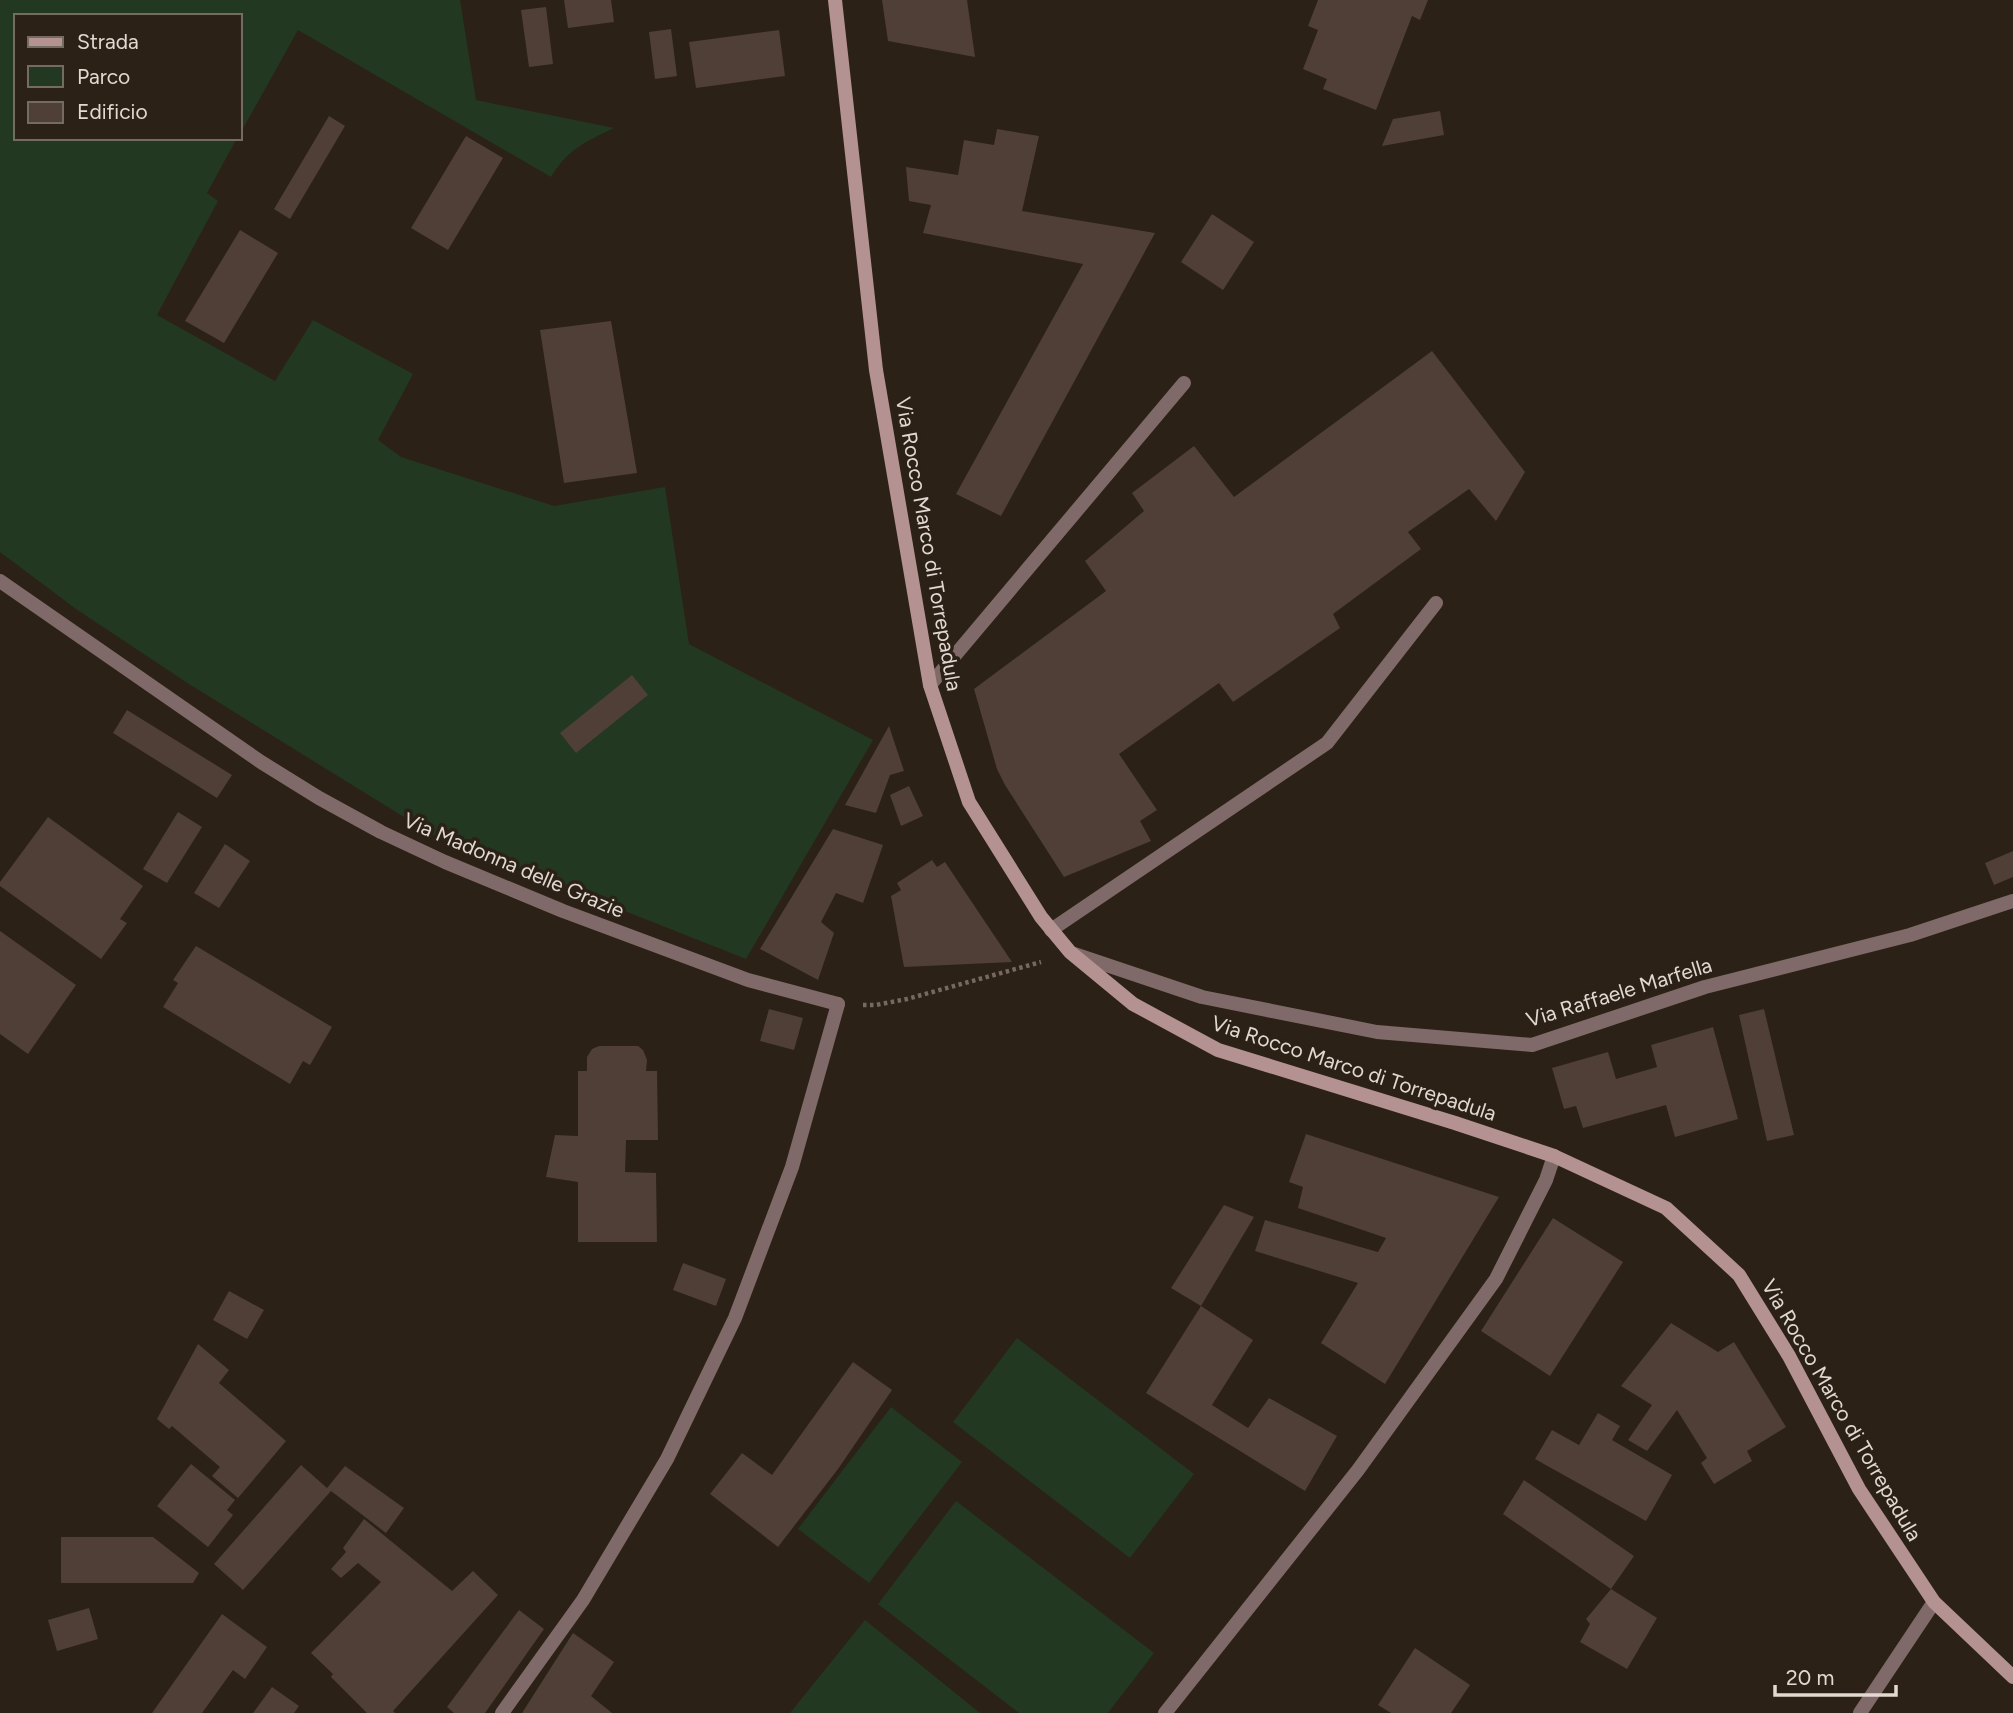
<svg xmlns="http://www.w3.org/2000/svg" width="2013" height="1713" font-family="Figtree,sans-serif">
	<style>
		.green { fill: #223821 }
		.building { fill: #4f3f37 }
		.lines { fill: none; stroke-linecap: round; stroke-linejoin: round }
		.path { stroke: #746a61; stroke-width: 4.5; stroke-dasharray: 3.5 3.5; stroke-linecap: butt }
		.service { stroke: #7f6a69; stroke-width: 14 }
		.minor { stroke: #7f6a69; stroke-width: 14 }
		.secondary { stroke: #b49291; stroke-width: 14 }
		.labels { text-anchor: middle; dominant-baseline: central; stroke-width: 7; stroke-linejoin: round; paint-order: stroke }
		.street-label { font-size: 21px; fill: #e1d9d2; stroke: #2c2116 }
	</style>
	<rect width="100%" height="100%" fill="#2c2116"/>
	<path class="green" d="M0,0H460L476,100L614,128C585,142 568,149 551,177L298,30L240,134V16H16V138H237L207,193L218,201L157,315L275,381L313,320L413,374L378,440L401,457L554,506L665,487L689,644L873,740L746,959L433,835L189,684L76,609L0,552Z
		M1017,1338L1194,1474L1130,1558L953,1422Z
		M891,1407L962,1462L869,1583L798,1529Z
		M956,1501L1154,1653L1108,1713H1019L878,1604Z
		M865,1620L980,1713H790Z"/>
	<path class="building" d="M564,0H611L614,22L568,28Z
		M882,0H967L975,57L888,41Z
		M1318,0H1428L1420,20L1412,16L1376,110L1323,89L1327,79L1303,69L1318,30L1308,26Z
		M546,7L553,64L529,67L521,10Z
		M671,29L677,76L655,79L649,32Z
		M779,30L785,76L696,88L689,42Z
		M1440,111L1444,135L1382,146L1393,119Z
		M329,116L345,126L290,219L274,209Z
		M997,129L1039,136L1022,211L1155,233L1001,516L956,494L1083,264L923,233L931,205L909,201L906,167L958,175L964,140L994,145Z
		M466,136L503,158L448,250L411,228Z
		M1212,214L1254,242L1223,290L1181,262Z
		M240,230L278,253L224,343L185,321Z
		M611,321L637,473L564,483L540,330Z
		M1432,351L1525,472L1496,521L1469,489L1408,532L1421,549L1333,614L1340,628L1233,702L1219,683L1119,754L1157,810L1140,821L1151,841L1064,877L1005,785L997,769L974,689L1106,591L1085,561L1144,511L1132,493L1194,446L1234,497Z
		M632,675L648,695L576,753L560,733Z
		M127,710L232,775L217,798L113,733Z
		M889,726L904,771L890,775L876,813L845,805Z
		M909,786L923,816L901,826L890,795Z
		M178,812L202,827L167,883L143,869Z
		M48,817L143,886L120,919L127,923L101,959L0,886V882Z
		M833,829L883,845L863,903L836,893L821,922L834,933L818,980L760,949Z
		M225,844L250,861L219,908L194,893Z
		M2013,851V877L1994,885L1985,863Z
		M932,860L937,867L945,862L1012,962L904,967L891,896L901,890L897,883Z
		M0,931L76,985L28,1054L0,1034Z
		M196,946L332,1027L310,1065L303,1061L290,1084L163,1007L178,983L173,980Z
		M769,1009L803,1018L794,1050L760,1041Z
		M1764,1009L1794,1135L1767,1141L1739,1015Z
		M1713,1027L1738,1119L1675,1137L1666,1105L1583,1128L1576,1106L1564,1109L1552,1068L1608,1052L1616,1079L1657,1067L1651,1045Z
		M599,1046H638L643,1050L647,1060L646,1071H657L658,1140H626L625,1172L656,1173L657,1242H578V1182L546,1177L555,1135L578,1136V1071H587V1057L592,1049Z
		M1306,1134L1499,1197L1385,1384L1321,1343L1358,1283L1255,1251L1265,1220L1378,1252L1386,1238L1298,1208L1303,1187L1289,1182Z
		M1224,1205L1254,1217L1201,1306L1171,1288Z
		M1553,1218L1623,1262L1550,1376L1481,1331Z
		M683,1263L726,1279L716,1306L673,1290Z
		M229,1291L264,1310L247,1339L213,1320Z
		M1201,1306L1253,1340L1212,1405L1248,1428L1269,1398L1337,1436L1305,1491L1146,1393Z
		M1671,1323L1718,1352L1734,1342L1786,1427L1747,1451L1752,1461L1714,1484L1701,1463L1707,1458L1677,1410L1647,1451L1628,1440L1652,1405L1621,1386Z
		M198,1344L229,1370L219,1383L286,1441L238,1498L212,1476L220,1467L172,1426L169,1429L157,1419Z
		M853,1362L892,1390L838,1469L778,1547L710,1494L742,1453L772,1475Z
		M1598,1413L1620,1426L1612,1440L1672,1475L1646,1521L1535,1459L1552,1430L1579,1445Z
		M191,1464L235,1500L227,1510L233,1515L208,1547L157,1506Z
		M301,1465L327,1488L345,1466L404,1508L386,1533L331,1491L243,1590L214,1564Z
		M1524,1480L1634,1556L1611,1589L1503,1514Z
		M364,1519L452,1591L473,1571L498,1595L393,1711L395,1713H367L331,1677L333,1674L311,1653L381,1582L358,1563L341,1578L331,1569L346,1552L343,1548Z
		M61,1537H153L199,1573L193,1583H61Z
		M1611,1589L1657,1618L1627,1669L1580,1642L1590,1624L1586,1619Z
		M89,1608L98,1639L57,1651L48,1620Z
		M519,1610L544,1629L485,1713H454L447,1707Z
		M222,1614L267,1647L245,1679L233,1670L202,1713H152Z
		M573,1633L614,1662L591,1696L612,1713H522Z
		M1415,1648L1470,1685L1451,1713H1391L1378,1705Z
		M272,1687L299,1706L294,1713H253Z"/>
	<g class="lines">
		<path class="path" d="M863,1005H876L907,999L1041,962"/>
		<path class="service" d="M930,685L1184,383
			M1051,930L1327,743L1436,603
			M502,1713L583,1600L667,1459L735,1318L792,1167L838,1004
			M1165,1713L1358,1470L1496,1279L1546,1180L1554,1156
			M1860,1713L1934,1602"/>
		<path class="minor" d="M0,581L261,762L319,798L381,832L445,862L563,911L748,980L838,1004
			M1074,954L1202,997L1377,1032L1532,1045L1705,987L1910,935L2013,901"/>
		<path class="secondary" d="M835,0L876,370L930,685L969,802L1041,917L1070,952L1133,1004L1218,1050L1455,1123L1554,1156L1666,1208L1739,1275L1789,1356L1859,1489L1934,1602L2013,1677"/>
	</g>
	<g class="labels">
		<g class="street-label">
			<text transform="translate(929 544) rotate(80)">Via Rocco Marco di Torrepadula</text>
			<text transform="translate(514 865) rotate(23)">Via Madonna delle Grazie</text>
			<text transform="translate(1619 992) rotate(-17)">Via Raffaele Marfella</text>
			<text transform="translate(1354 1068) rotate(18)">Via Rocco Marco di Torrepadula</text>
			<text transform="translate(1842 1410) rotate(60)">Via Rocco Marco di Torrepadula</text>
		</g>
	</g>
	<rect x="14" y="14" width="228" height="126" fill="#2c2116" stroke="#746b61" stroke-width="2"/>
	<rect x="28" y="37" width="35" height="10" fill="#b49291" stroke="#746b61" stroke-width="2"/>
	<text x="77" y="49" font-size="21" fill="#e1d9d2">Strada</text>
	<rect x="28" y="66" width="35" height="21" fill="#223821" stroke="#746b61" stroke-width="2"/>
	<text x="77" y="84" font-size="21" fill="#e1d9d2">Parco</text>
	<rect x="28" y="102" width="35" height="21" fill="#4f3f37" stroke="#746b61" stroke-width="2"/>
	<text x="77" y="119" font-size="21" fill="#e1d9d2">Edificio</text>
	<path d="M1775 1685v10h121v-10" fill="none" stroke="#e1d9d2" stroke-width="3.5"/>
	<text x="1786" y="1685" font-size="21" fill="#e1d9d2" stroke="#2c2116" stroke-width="5" paint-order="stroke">20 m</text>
</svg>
